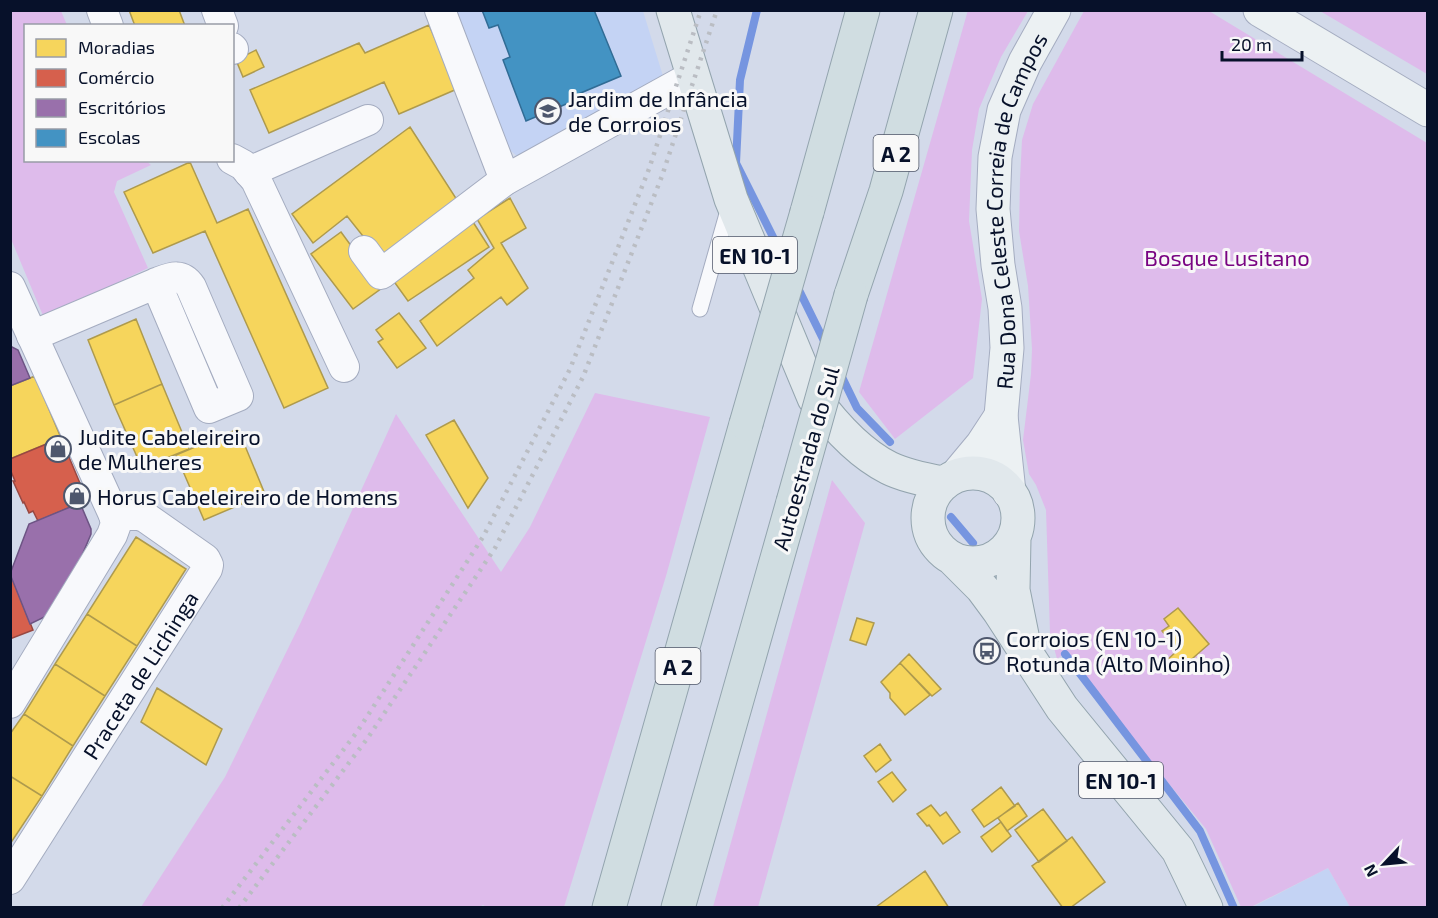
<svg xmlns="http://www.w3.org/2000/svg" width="1438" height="918" font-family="'Exo 2',sans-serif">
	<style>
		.built { fill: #c4d3f4 }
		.green { fill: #debbeb }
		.homes { fill: #f6d55c; stroke: #ae9a4d; stroke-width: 1.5 }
		.shops { fill: #d6604d; stroke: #984842; stroke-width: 1.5 }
		.offices { fill: #9970ab; stroke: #6d5484; stroke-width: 1.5 }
		.schools { fill: #4393c3; stroke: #316c95; stroke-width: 1.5 }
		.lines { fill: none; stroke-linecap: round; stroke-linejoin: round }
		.stream { stroke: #7695e0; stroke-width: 8 }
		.lane-casing { stroke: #a4acc0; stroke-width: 17 }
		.street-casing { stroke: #a4acc0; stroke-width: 32 }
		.secondary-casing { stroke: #a4acc0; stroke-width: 35 }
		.primary-casing { stroke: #93a4ae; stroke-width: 35 }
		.highway-casing { stroke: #93a4ae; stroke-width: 35 }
		.lane { stroke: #f8f9fc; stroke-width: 15 }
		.street { stroke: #f8f9fc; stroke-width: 30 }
		.secondary { stroke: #ecf1f3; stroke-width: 33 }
		.primary { stroke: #e1e8ec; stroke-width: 33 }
		.highway { stroke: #d0dde1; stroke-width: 33 }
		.rail { stroke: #babdc3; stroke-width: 4.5; stroke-dasharray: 3 6; stroke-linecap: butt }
		.highway-bridge-casing { stroke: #93a4ae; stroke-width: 35; stroke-linecap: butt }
		.highway-bridge { stroke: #d0dde1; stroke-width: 33 }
		.labels { text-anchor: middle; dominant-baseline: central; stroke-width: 6; stroke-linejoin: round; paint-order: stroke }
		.shield { fill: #f8f8f8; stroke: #4f5668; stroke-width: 1.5 }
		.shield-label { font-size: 21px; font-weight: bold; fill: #07112a }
		.poi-label { font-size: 22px; fill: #07112a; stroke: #f8f8f8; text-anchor: start }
		.street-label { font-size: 22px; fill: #07112a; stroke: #f8f8f8 }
		.park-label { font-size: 22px; fill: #790482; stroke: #f8f8f8 }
	</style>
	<rect width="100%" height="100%" fill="#d3daea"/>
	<path class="built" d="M449,11H643L663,76L524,162L505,146Z
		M1328,868L1350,907L1251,908Z"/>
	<path class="green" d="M968,10L1028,11L1001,57L979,109L972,150L969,221L982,299L973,378L895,439L859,392Z
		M10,11H61L67,25L26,26V160H145L151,165L117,181L114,192L148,268L44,318L11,239Z
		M1084,11H1209L1427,143V907H1350L1328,868L1251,907H1241L1206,829L1125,730L1068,651L1057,659L1050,633L1046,510L1036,485L1029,474L1023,440L1031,374L1032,349L1028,286L1019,231L1020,179L1022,140L1033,104Z
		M1320,11H1427V75V74Z
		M595,393L710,417L666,576L564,907L488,908L483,905L477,908L141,907L225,777L301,622L396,414L501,572L530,527Z
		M832,480L865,523L758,907H713Z"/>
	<path class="homes" d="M129,10H179L185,26H135Z
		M429,25L457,89L399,114L384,82L269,133L250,90L359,43L365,53Z
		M256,50L264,67L243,77L236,60Z
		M410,127L459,203L382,260L347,216L313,243L292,214Z
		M190,162L217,223L248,209L328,388L284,408L205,231L153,253L124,192Z
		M510,198L526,228L501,243L528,288L507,305L501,297L437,346L420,321L474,278L468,270L494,248L477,219Z
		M473,222L489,247L408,301L390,276Z
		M341,232L382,288L353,309L311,254Z
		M399,313L426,348L397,368L378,342L383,339L376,330Z
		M136,319L162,384L114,405L88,340Z
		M35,376L61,438L10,459V386Z
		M162,384L189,449L142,468L114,405Z
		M454,420L488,478L468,508L426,435Z
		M238,429L265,494L204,520L176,455Z
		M136,537L186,569L137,646L87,614Z
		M1178,608L1209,644L1177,672L1167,660L1178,650L1162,631L1169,626L1164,619Z
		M87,614L137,646L105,696L55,664Z
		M857,618L874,623L866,645L850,640Z
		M909,654L941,689L932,696L900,663Z
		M900,663L930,695L905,715L890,698V693L881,682Z
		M55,664L105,696L73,746L24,714Z
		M157,688L222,729L206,765L141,722Z
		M24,714L73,746L42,796L10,776V734Z
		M880,744L891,760L876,772L864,756Z
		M892,772L906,790L893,802L878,782Z
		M10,776L42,796L10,844Z
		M1001,787L1015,806L984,827L972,810Z
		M1018,803L1027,816L1007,831L998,818Z
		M931,805L940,816L946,812L960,832L943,844L929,825L927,826L917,814Z
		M1043,809L1067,841L1039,862L1015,830Z
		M1001,822L1011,836L992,852L981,837Z
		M1072,837L1105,882L1070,908H1063L1032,866Z
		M925,871L949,908H877L876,907Z"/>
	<path class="shops" d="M61,438L87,500L38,521L33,511L29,513L24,502L23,503L13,481H15L10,469V459Z
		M13,580L33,630L10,639V581Z"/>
	<path class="offices" d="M10,346L18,350L30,378L10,386Z
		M80,503L91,529V534L59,610L30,624L10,574L29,524Z"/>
	<path class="schools" d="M482,10H594L621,76L576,95L578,99L526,121L503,60L510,57L498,25L489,28Z"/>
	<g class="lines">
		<path class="stream" d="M757,10L740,80L736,163L784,259
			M796,284L826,345
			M840,373L857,408L890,442
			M951,517L973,543
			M1065,654L1200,831L1234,908"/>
		<defs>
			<path id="lane" d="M700,309L729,207"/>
			<g id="street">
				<path d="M102,10L108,26"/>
				<path d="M217,10L223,26"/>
				<path d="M440,10L505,180"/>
				<path d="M232,48L233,49"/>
				<path d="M232,159L243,165L256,180L344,367"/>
				<path d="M249,172L368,120"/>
				<path d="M364,251L381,274L505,180L693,76"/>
				<path d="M10,287L114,515L116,524L112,535L10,703"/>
				<path d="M32,336L159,282C172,277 182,273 191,287L238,396L209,408L156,283"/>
				<path id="s1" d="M10,879L207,569L208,565L205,559L145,517L139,515H114"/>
			</g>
			<g id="secondary">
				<path d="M1260,10L1428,110"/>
				<path d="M957,475L982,445L1001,416"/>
				<path id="s2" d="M1009,492L1001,416L1007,348L1005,308L998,265L993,209L995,157L1004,110L1025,62L1054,10"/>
			</g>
			<path id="primary" d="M673,10L731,199L814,398C834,425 859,453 889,468C905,476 926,480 943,483
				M928 518a45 45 0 1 1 90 0a45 45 0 1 1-90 0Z
				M1014,538L1013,590L1022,635
				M953,559L982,588L999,611L1062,708L1178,850L1206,908"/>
			<path id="highway" d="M807,212L863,10
				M851,295L886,191L936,10
				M609,908L746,424
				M678,908L793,502"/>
		</defs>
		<use href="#lane" class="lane-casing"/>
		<use href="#street" class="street-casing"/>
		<use href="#secondary" class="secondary-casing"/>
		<use href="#primary" class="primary-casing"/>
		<use href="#highway" class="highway-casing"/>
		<use href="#lane" class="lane"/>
		<use href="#street" class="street"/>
		<use href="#secondary" class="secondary"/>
		<use href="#primary" class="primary"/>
		<use href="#highway" class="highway"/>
		<path class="rail" d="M222,908L357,732L483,537L570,369L649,169L701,10
			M239,908L367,739L495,548L583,377L662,176L717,10"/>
		<defs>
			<path id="highway-bridge" d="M746,424L807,212
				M793,502L851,295"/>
		</defs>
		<use href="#highway-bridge" class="highway-bridge-casing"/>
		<use href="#highway-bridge" class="highway-bridge"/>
	</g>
	<defs>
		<symbol id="school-ring" viewBox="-11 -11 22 22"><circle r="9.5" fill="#f8f8f8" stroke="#4e576d" stroke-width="1.5"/><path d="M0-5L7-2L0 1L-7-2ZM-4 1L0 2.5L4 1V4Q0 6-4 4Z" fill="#4e576d"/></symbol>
		<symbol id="shop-ring" viewBox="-11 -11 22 22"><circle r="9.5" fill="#f8f8f8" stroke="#4e576d" stroke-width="1.5"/><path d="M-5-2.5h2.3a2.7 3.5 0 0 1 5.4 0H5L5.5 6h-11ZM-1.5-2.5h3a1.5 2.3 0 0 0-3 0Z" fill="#4e576d"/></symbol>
		<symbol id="bus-ring" viewBox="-11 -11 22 22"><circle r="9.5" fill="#f8f8f8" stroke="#4e576d" stroke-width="1.5"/><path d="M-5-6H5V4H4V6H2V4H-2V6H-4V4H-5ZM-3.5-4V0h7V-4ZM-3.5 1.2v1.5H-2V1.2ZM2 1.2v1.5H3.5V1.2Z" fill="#4e576d"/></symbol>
	</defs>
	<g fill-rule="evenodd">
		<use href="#school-ring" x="533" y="96" width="30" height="30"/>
		<use href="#shop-ring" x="43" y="434" width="30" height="30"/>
		<use href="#shop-ring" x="62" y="481" width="30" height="30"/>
		<use href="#bus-ring" x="972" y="636" width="30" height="30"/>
	</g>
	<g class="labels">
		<g class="shield">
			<rect x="873.5" y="135" width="45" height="36" rx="4.5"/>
			<rect x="713" y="237" width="84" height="36" rx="4.5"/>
			<rect x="655.5" y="648" width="45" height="36" rx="4.5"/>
			<rect x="1079" y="762" width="84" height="36" rx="4.5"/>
		</g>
		<g class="shield-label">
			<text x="896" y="153">A 2</text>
			<text x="755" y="255">EN 10-1</text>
			<text x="678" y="666">A 2</text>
			<text x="1121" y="780">EN 10-1</text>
		</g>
		<g class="poi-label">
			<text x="568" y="98">Jardim de Infância<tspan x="568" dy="25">de Corroios</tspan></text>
			<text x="78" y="436">Judite Cabeleireiro<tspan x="78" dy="25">de Mulheres</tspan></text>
			<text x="97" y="496">Horus Cabeleireiro de Homens</text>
			<text x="1006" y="638">Corroios (EN 10-1)<tspan x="1006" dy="25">Rotunda (Alto Moinho)</tspan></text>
		</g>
		<g class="street-label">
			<text stroke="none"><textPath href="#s2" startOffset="286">Rua Dona Celeste Correia de Campos</textPath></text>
			<text transform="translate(805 458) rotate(-74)">Autoestrada do Sul</text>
			<text stroke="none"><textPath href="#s1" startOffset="242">Praceta de Lichinga</textPath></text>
		</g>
		<g class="park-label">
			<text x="1227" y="257">Bosque Lusitano</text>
		</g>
	</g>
	<rect width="1438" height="918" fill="none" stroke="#07112a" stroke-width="24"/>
	<rect x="24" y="24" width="210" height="138" fill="#f8f8f8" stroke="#989ca6" stroke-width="1.5"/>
	<rect x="36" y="39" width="30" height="18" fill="#f6d55c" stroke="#989ca6" stroke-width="1.5"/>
	<text x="78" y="54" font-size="18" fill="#07112a">Moradias</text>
	<rect x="36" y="69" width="30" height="18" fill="#d6604d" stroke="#989ca6" stroke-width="1.5"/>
	<text x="78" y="84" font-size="18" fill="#07112a">Comércio</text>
	<rect x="36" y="99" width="30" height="18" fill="#9970ab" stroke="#989ca6" stroke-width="1.5"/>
	<text x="78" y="114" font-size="18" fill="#07112a">Escritórios</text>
	<rect x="36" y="129" width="30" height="18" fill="#4393c3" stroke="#989ca6" stroke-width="1.5"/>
	<text x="78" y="144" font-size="18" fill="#07112a">Escolas</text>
	<g transform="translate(1384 864) rotate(244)" stroke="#f8f8f8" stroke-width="4.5" paint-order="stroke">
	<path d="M0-4.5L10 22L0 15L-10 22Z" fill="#07112a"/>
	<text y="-9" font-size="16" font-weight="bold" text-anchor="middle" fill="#07112a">N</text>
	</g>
	<path d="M1222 51v9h80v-9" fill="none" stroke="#07112a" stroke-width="3"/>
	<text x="1231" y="51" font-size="18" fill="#07112a" stroke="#f8f8f8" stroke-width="4.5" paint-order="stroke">20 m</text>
</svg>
